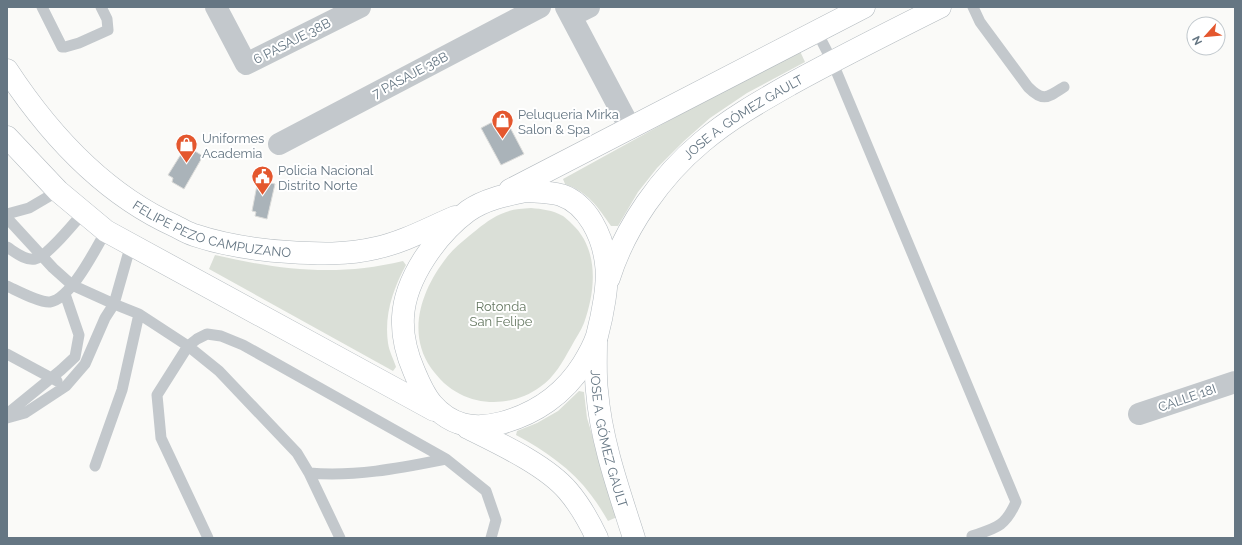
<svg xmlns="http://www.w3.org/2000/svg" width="1242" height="545" font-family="Raleway,sans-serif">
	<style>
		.green { fill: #dadfd7 }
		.building { fill: #aab3b9; stroke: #dcdcda }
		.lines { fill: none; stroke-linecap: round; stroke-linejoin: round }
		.secondary-casing { stroke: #b3babf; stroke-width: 23 }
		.lane { stroke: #c3c8cc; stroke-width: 11 }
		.street { stroke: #c3c8cc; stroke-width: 22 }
		.secondary { stroke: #fff; stroke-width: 22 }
		.labels { text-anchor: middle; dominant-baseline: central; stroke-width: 4; stroke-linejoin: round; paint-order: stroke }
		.street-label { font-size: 13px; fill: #657683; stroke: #fff }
		.poi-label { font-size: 13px; fill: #657683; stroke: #fff; text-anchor: start }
		.park-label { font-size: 13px; fill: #687a64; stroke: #fff }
	</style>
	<rect width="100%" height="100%" fill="#fafaf8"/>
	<path class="green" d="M799,49L805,62L747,93L710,118L684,141L657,168L638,192L618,226H611C597,206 589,193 565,184L563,179Z
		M531,208C542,209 552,210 563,216C566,218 569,221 572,224C599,249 596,290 584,323C581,331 575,339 571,347C563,361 554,378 540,387C517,404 485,407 460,394C448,388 439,379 431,368C406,332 422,289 447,257C453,249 462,242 469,236C479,228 489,219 501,214C511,209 520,209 531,208Z
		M215,255C280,270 337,277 403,261L406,265C393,289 384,315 388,343C389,351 394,360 396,367L393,371L209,269Z
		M579,391L584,392L587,418L617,517L608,521C603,512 597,503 591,495C572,469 544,450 516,435L517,431L537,423L558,411Z"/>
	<path class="building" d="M504,116L524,154L501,165L481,128Z
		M193,150L203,156L184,189L172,182L173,178L168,175L183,151L190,155Z
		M258,180L275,184L267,219L255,216L256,212L252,211Z"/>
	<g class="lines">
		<defs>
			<g id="secondary">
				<path id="s1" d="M7,70C49,134 104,194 175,226C181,229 187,233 194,235C224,245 257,250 289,252C318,254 347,255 376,248C404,242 429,228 455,217"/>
				<path d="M7,137L58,191L106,231L434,410"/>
				<path d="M510,190L864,7"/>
				<path d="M526,191C538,192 550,192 561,195C588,204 603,237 606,264C609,283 602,317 597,336C594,345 588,356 583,364C564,394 535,414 501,423C474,430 451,426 432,404C424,395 419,383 414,371C407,355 402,335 403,317C405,278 437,234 468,211C485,199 506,195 526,191Z"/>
				<path id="s2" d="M609,278C625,227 661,176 702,142C729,119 761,101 791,84C840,57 890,32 940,7"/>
				<path id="s3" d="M596,342C596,358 595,375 597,391C601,441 619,491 634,538"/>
				<path d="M468,428C498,443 546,465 568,491C580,505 589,521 597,538"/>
			</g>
		</defs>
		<use href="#secondary" class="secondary-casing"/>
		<path class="lane" d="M42,7L62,47H65L79,43L108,30L107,19L101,7
			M973,7L980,22L1028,87C1043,102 1047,98 1064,87
			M817,32L832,61L1016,502C1005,527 996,528 972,536
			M7,214L29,208L58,191
			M7,218L53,268L72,285L114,304L139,314L188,346L219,371L297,453L309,473L340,538
			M7,247C15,252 25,261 35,259C47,257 74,223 83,213
			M7,286C16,290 40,303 50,302C71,299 96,248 106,231
			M7,354L57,381
			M7,414L61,370L75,357L79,335L65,294
			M7,418L25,413L66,386L85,364L105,318L114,304L131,244
			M95,466L122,390L139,314
			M309,473C356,477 400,468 446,459
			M208,538L161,438L157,395L188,346L197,339L207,334L221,336L243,345L446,459L486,491L496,520L491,538"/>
		<path class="street" d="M216,7L246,64L360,7
			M566,7L630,128
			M571,16L589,7
			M279,144L540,7
			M1139,414L1235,382"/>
		<use href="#secondary" class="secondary"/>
	</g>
	<defs>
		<symbol id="shop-pin" viewBox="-11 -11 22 30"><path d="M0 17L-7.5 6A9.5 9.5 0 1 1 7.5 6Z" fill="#e4572e" stroke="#fff"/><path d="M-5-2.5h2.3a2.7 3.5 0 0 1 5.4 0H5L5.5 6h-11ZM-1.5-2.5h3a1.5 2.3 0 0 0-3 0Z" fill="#fff"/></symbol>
		<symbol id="civic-pin" viewBox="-11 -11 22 30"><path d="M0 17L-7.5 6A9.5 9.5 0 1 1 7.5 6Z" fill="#e4572e" stroke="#fff"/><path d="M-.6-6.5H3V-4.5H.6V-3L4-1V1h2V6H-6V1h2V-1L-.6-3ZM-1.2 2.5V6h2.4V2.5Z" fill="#fff"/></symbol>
	</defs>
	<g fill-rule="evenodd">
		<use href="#shop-pin" x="490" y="108" width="25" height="34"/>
		<use href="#shop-pin" x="174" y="132" width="25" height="34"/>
		<use href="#civic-pin" x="250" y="164" width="25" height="34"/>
	</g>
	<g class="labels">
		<g class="street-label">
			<text transform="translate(292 41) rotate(-27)">6 PASAJE 38B</text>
			<text transform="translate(410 75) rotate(-28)">7 PASAJE 38B</text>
			<text stroke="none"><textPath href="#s2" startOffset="215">JOSE A. GÓMEZ GAULT</textPath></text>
			<text stroke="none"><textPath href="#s1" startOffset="269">FELIPE PEZO CAMPUZANO</textPath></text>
			<text transform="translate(1187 398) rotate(-19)">CALLE 18I</text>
			<text stroke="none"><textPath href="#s3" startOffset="98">JOSE A. GÓMEZ GAULT</textPath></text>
		</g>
		<g class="poi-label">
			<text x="518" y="114">Peluqueria Mirka<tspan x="518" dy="15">Salon &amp; Spa</tspan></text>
			<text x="202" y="138">Uniformes<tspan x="202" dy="15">Academia</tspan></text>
			<text x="278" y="170">Policia Nacional<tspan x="278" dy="15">Distrito Norte</tspan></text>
		</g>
		<g class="park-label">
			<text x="501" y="306">Rotonda<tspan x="501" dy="15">San Felipe</tspan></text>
		</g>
	</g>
	<rect width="1242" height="545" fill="none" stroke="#657683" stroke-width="16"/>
	<g transform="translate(1206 36) rotate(243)"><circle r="19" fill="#ffffff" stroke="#c1c8cd"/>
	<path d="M0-3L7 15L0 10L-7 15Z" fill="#e4572e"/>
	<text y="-6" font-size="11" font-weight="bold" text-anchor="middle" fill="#657683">N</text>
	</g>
</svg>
